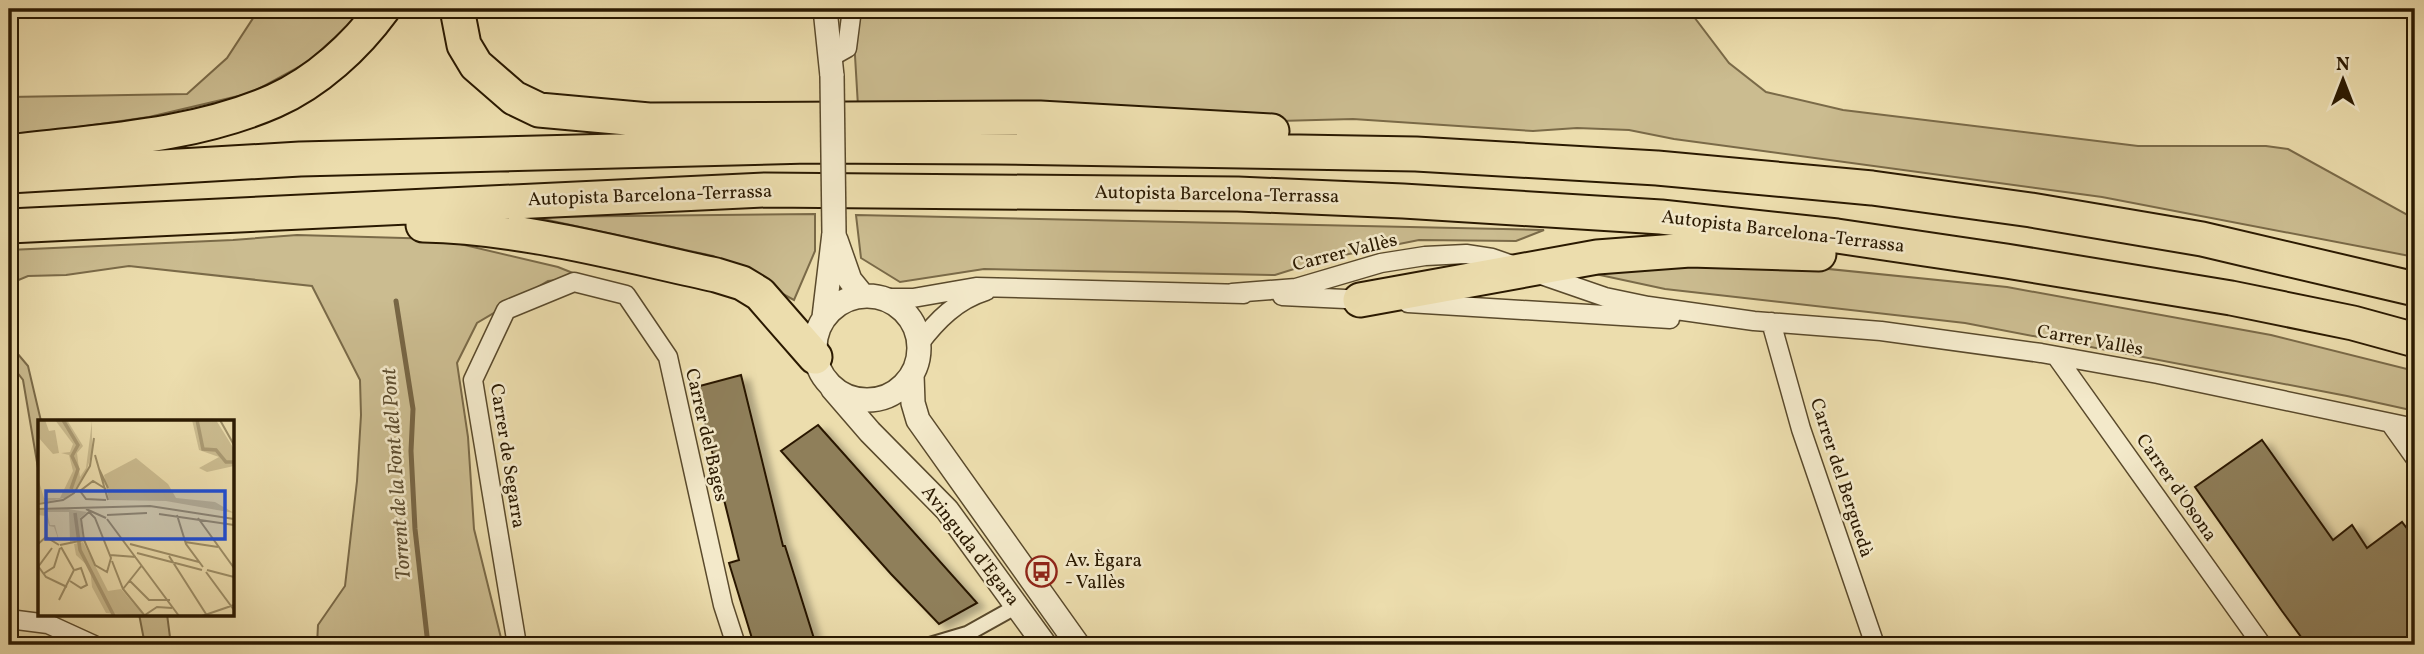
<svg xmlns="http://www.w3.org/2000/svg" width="2424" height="654" font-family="Vollkorn,serif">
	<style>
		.green { fill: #cbbc90; stroke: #7a6a48; stroke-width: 2 }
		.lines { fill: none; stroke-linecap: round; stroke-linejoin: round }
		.stream { stroke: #776645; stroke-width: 5 }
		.building { fill: #8f7f5a; stroke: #2a1901; stroke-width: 2; filter: url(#shadow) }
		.pedestrian-casing { stroke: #5a4a2c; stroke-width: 18 }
		.minor-casing { stroke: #5a4a2c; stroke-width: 21 }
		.tertiary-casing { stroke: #5a4a2c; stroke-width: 26 }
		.motorway-casing { stroke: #2a1901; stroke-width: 37 }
		.pedestrian { stroke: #f3e9ca; stroke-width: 14 }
		.minor { stroke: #f3e9ca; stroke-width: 18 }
		.tertiary { stroke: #f3e9ca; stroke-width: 23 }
		.motorway { stroke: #ecddad; stroke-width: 33 }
		.tertiary-bridge-casing { stroke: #5a4a2c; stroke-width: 26; stroke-linecap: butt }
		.tertiary-bridge { stroke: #f3e9ca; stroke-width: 23 }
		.labels { text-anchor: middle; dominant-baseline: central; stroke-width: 5; stroke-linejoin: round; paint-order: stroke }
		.street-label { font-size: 19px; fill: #2a1901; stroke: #f3e9ca }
		.poi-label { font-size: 19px; fill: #2a1901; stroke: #f3e9ca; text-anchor: start }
		.water-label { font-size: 21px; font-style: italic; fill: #5d4d2f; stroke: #f3e9ca }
		.inset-river { fill: none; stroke: #aa9a73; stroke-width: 3.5 }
		.inset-road { fill: none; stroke: #9e8f68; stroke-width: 2 }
		.view { fill: #1d4ed8; fill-opacity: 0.15; stroke: #1d4ed8; stroke-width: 3.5 }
		.inset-edge { fill: none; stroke: #2a1901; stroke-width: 3.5 }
	</style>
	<defs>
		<filter id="shadow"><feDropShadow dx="8" dy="4.5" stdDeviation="3.5" flood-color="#0004"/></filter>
	</defs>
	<rect width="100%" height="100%" fill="#ecddad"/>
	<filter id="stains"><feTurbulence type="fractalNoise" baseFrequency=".00286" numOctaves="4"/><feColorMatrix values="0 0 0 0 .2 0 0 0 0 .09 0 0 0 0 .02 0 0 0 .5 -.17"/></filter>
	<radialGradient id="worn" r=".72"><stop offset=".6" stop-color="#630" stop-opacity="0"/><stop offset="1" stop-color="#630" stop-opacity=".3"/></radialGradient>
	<path class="green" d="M259,9H366L308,62L251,93L149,117L9,137V97L187,94L227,58Z
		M847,9H1688L1729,63L1766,92L1843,110L2138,146H2266L2288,149L2415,219V257L2102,197L1674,139L1629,130L1577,128L1533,131L1353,119L1247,122L859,123L854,39Z
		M815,214V251L794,300L713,256L534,217Z
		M856,215L1544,230L1516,241L1419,240L1329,258L1275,275L984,269L900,282L861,258Z
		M297,235L439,239L558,267L583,277L548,281L477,323L457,363L468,437L474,529L502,642L490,645H317L318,625L345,586L357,481L361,415L360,380L312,286L129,266L66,275L28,276L9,284V250L233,240Z
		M1700,256L2007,287L2271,335L2415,371V411L2347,396L1965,323L1665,289L1572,269Z
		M9,326L17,353L28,366L41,421L40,468H38L23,380L9,362Z
		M139,614H167L171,645H145Z"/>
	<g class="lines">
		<path class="stream" d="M396,301L413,409L411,451L415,529L428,645"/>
	</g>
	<path class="building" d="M741,375L783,546H785L816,645H754L729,563L739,560L696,387Z
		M818,425L826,434L977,603L939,624L891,574L781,451Z
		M2262,440L2333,540L2352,525L2367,548L2402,522L2415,539V645H2307L2282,611L2195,487Z"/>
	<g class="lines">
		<defs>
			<path id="pedestrian" d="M930,645L967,634L1017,606"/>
			<path id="minor" d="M831,57L847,48L852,9
				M1232,293L1296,288L1381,263L1425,256L1466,254L1492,258L1605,297L1648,306L1754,321L1881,331L2041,353L2158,374L2415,428
				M1282,296L1366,300
				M882,298H913L976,287L1244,294
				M1408,303L1670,319
				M1771,322L1801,429L1875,645
				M919,344C937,320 957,300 986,291
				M2056,356L2262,645
				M2390,423L2415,458
				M9,619L48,624L94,645
				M517,645L473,380L506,310L574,282L626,295L668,357L723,605L736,645"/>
			<path id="tertiary" d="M825,9L832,76
				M836,240L850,280L863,296
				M815 348a52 52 0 1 1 104 0a52 52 0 1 1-104 0Z
				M824,317L834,233
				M912,375L913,403L918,420L1078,645
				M832,388L870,432L947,510L1045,645"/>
			<path id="motorway" d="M457,9L464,45L476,65L514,98L539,110L649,120L1040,118L1272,131
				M9,152C97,141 192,137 274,101C317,82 356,46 383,9
				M9,176L300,159L809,146L996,147L1416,154L1657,168L1872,188L2031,210L2202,239L2415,289
				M423,225C522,227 619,254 716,275L742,283L760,294L815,357
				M9,226L765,190L1238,194L1403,201L1661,217L1837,236L2006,261L2231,298L2353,323L2415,340
				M1360,300L1597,257L1690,250L1819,254"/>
		</defs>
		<use href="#pedestrian" class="pedestrian-casing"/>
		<use href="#minor" class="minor-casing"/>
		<use href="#tertiary" class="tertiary-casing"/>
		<use href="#motorway" class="motorway-casing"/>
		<use href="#pedestrian" class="pedestrian"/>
		<use href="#minor" class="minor"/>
		<use href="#tertiary" class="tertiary"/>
		<use href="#motorway" class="motorway"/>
		<defs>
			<path id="tertiary-bridge" d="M832,76L834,233"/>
		</defs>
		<use href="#tertiary-bridge" class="tertiary-bridge-casing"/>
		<use href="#tertiary-bridge" class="tertiary-bridge"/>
	</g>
	<defs>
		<symbol id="bus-ring" viewBox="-11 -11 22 22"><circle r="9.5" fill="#f3e9ca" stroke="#8f2418" stroke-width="1.5"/><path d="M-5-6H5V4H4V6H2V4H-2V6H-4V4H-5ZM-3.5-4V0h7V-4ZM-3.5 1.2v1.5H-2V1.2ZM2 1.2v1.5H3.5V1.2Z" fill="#8f2418"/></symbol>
	</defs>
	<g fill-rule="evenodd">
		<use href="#bus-ring" x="1024" y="554" width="35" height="35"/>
	</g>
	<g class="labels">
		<g class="street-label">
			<text transform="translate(1217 195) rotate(1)">Autopista Barcelona-Terrassa</text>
			<text transform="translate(650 196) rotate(-2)">Autopista Barcelona-Terrassa</text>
			<text transform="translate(1783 232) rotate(7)">Autopista Barcelona-Terrassa</text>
			<text transform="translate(1345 253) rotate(-14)">Carrer Vallès</text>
			<text transform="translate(2090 341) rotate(10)">Carrer Vallès</text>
			<text transform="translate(706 435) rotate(77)">Carrer del Bages</text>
			<text transform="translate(507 456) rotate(81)">Carrer de Segarra</text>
			<text transform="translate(1841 478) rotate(72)">Carrer del Berguedà</text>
			<text transform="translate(2176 488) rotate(55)">Carrer d'Osona</text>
			<text transform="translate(970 546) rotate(52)">Avinguda d'Egara</text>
		</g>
		<g class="poi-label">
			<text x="1065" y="561">Av. Ègara<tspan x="1065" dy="22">- Vallès</tspan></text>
		</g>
		<g class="water-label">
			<text transform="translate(397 474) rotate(-94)">Torrent de la Font del Pont</text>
		</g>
	</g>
	<g transform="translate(38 420)">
		<rect width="196" height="196" fill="#ecddad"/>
		<path d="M0,0H7L11,11L17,10L21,33L15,34L0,17ZM17,0H29L45,26L39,33L42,57L48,48L54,1V32L48,53L35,72L27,78L0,83V58L6,78H22L35,51L31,35L23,33L32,32L35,24ZM154,0H178L196,29V46L169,52L161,48L181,37L161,30ZM98,38L130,64L138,78L177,82L196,93L128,81L71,80L66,55ZM30,89L49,92L42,98L45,119L32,122L31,92H9L12,105H17L22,124L16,107L11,106L8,96L0,95V90ZM45,122L70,171L83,169L106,196L68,193L54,167L52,148L38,135L36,124Z" fill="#cbbc90"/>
		<path class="inset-river" d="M25,0L40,25L34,36L40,49L33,69M159,0L165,29L178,30L188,42H196M37,93L42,130L76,196"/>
		<path class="inset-road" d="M182,0L196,25M57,35L70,80M61,49L70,68M68,80L48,79L42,71L55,61L68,69M0,84L25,80L36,73L52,46L56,18M0,89L112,86L196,99M48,89L68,98M51,92L57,98L73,138L69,152L57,145L46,120L43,99ZM121,94L196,105M69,95L109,93M139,95L148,124L165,147M160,98L196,148M69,99L141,196M147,122L180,127M0,124L8,117L21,125M92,124L161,142M22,125L46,120M99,133L164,150M72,135L98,137M131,136L168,194M74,141L85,169L107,196M0,146L8,157L29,167M0,147L14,128M169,150L196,157M168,152L196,190M5,154L16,147L22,128M32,161L43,168L49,165L43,148L37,150M92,161L111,180H132M85,169L104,145M21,180L36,150L23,127M107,195L119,187L134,188M164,196L196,185"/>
		<path class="view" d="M8,71H187V119H8Z"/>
		<rect width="196" height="196" class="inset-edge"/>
	</g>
	<rect width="2424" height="654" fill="none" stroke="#ecddad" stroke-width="35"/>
	<rect x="10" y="10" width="2403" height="633" fill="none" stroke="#2a1901" stroke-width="3.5"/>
	<rect x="18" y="18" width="2389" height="619" fill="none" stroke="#2a1901" stroke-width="2"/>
	<g transform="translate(2343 80)" stroke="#f3e9ca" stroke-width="5" paint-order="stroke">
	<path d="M0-5L12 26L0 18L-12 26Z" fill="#2a1901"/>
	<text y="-10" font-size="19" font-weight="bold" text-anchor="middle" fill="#2a1901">N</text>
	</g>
	<rect width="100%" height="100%" filter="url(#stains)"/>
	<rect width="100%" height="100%" fill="url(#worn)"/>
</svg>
